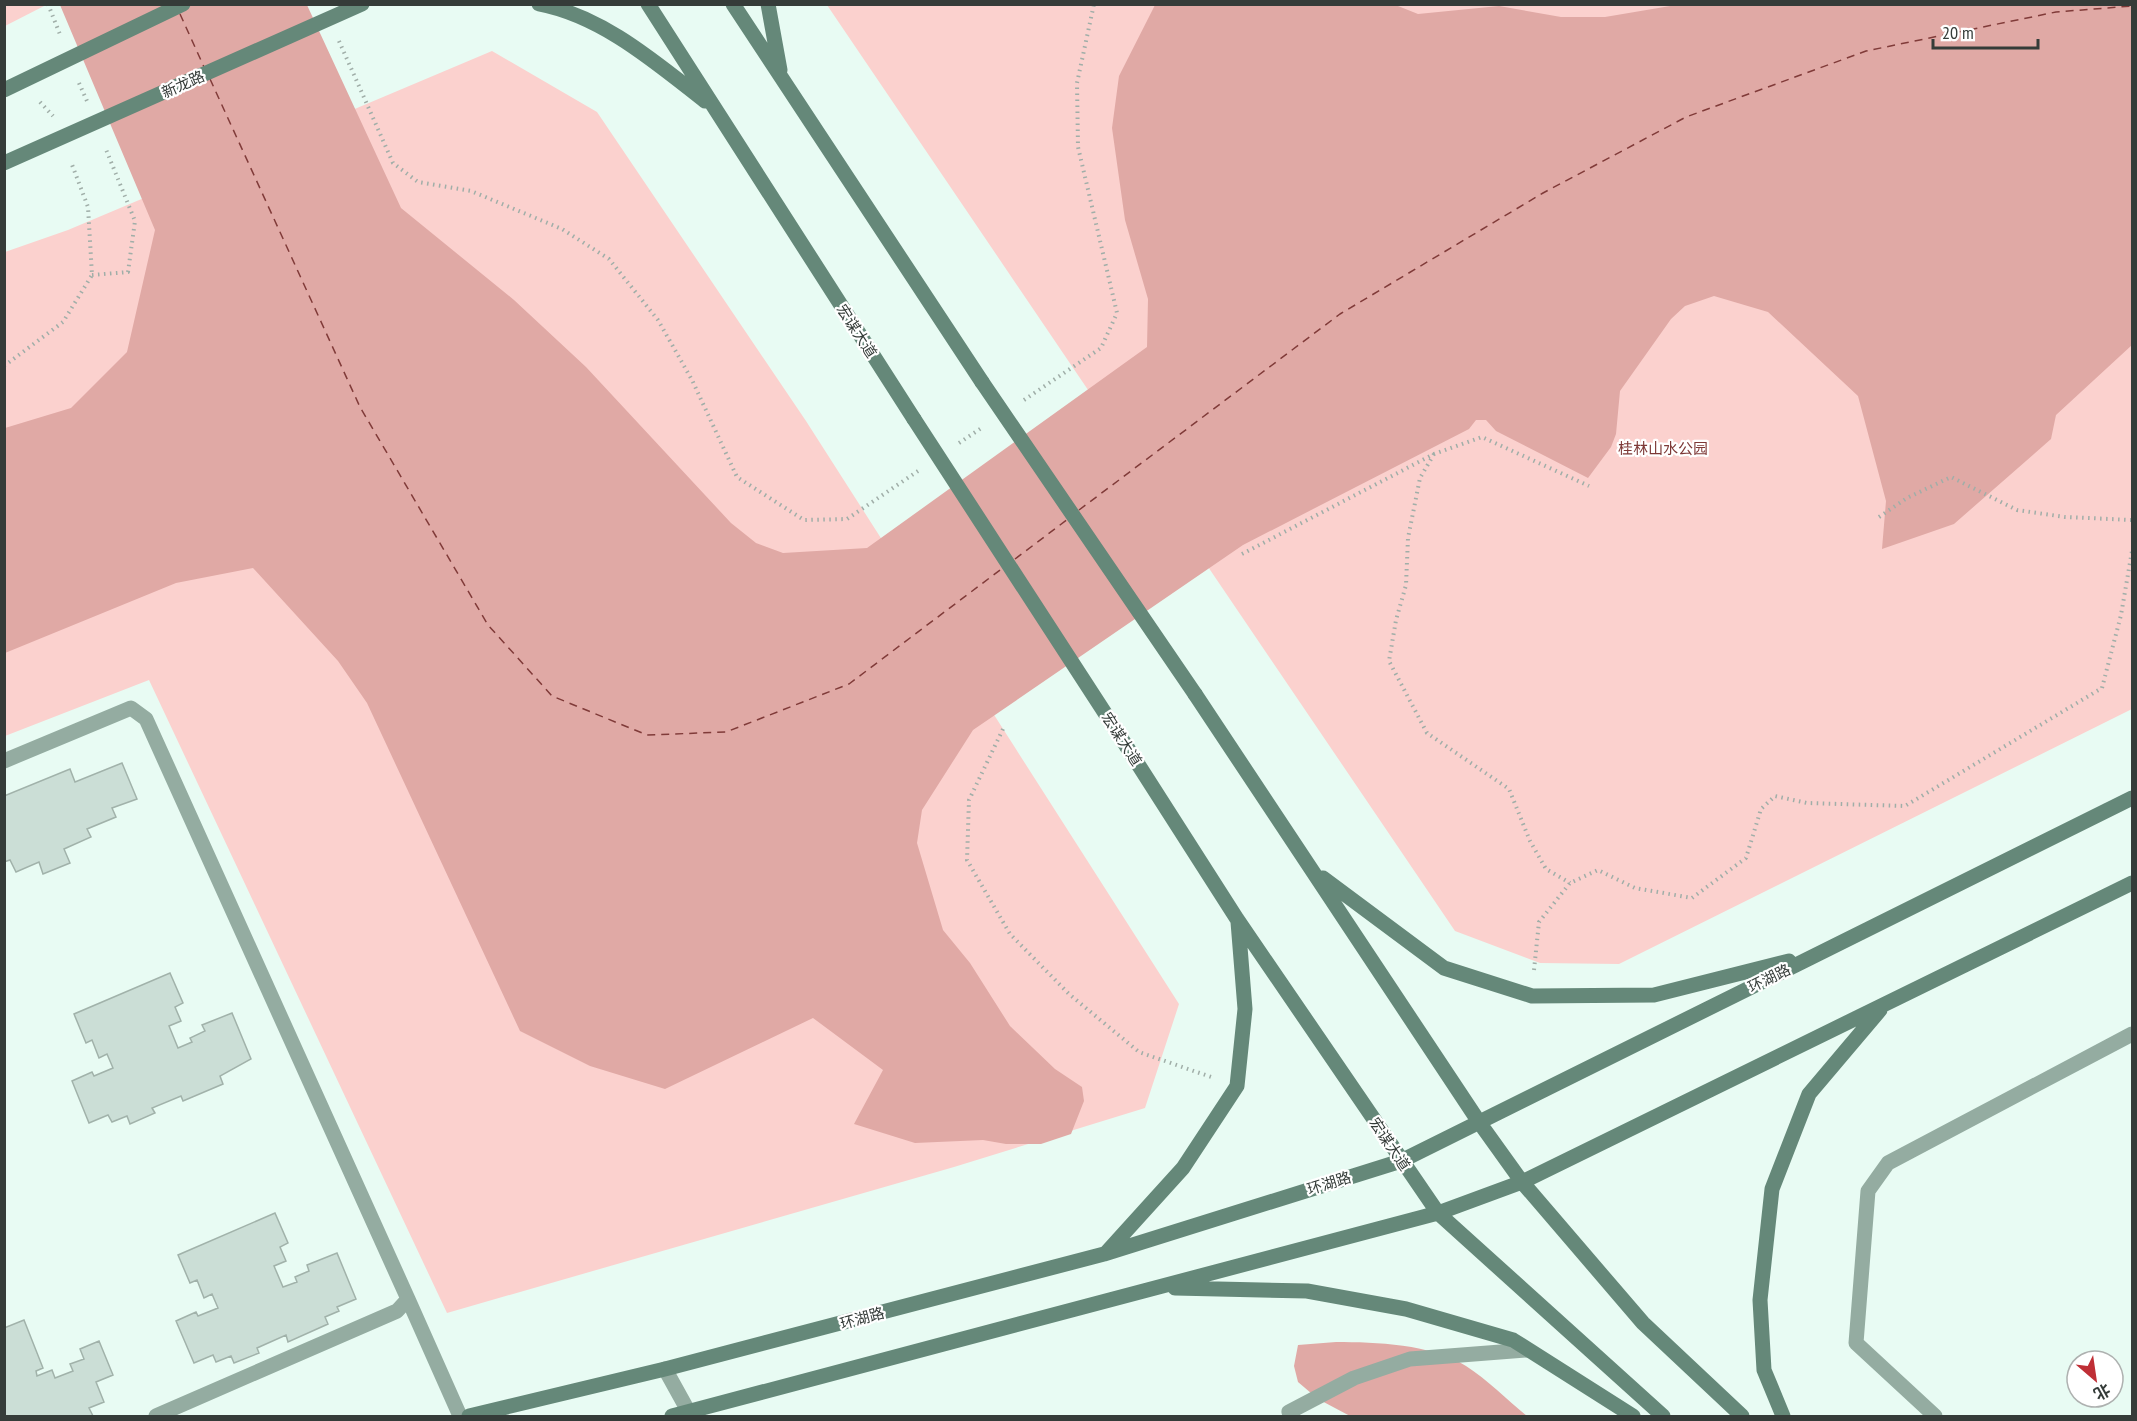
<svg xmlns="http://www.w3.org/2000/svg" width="2137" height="1421" font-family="'PT Sans Narrow','Noto Sans SC',sans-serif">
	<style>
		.green { fill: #fbd1ce }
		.water { fill: #e0a9a5 }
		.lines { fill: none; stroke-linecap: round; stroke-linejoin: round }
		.ferry { stroke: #803b39; stroke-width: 1.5; stroke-dasharray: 8 6; stroke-linecap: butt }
		.building { fill: #cbded6; stroke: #a1b2aa; stroke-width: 1.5 }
		.path { stroke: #a0aea8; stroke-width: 4; stroke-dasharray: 1.5 4.5; stroke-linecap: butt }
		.lane { stroke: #94aca1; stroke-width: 15 }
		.street { stroke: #94aca1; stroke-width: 15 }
		.secondary { stroke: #658879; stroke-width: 15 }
		.secondary-bridge { stroke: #658879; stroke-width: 15 }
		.labels { text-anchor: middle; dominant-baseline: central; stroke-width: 4.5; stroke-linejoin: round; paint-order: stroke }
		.street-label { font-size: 15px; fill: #353c39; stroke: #fff }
		.park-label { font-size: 15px; fill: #7d3836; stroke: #fff }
	</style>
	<rect width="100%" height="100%" fill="#e8fbf3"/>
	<path class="green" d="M5,4H46V5L5,26Z
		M827,5H2132V709L1619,964L1540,963L1455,931Z
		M492,51L597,112L806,421L1179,1004L1145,1108L954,1167L447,1313L149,680L5,736V252L68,230Z"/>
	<path class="water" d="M1393,4L1418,14L1499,6L1561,17H1605L1682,4L2132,5V345L2056,415L2051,439L1954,524L1882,549L1886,501L1858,396L1768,312L1714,296L1685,306L1671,319L1620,391L1616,434L1611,447L1588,478L1496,431L1486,420H1476L1469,429L1243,545L973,730L922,810L917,843L943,930L970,963L1010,1026L1055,1069L1082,1087L1084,1101L1071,1134L1041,1144H1006L983,1140L915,1143L854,1124L883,1070L813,1018L665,1089L590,1066L520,1031L367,703L338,661L253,568L176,583L5,653V428L71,408L127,352L155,230L60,5H307L401,208L514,300L586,367L731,523L756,543L783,553L867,548L1147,347L1148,299L1125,220L1112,128L1119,76L1155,5Z
		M1336,1342C1376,1342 1431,1344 1466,1366C1488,1380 1507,1400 1527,1416H1350L1318,1399L1298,1382L1294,1366L1298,1345Z"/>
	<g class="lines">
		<path class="ferry" d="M180,14L204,67
			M210,79L360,407L488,625L552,696L647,735L726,732L849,684L1004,567
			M1079,510L1340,314L1543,193L1686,117L1866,51L2056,12L2132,6
			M1015,559L1068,519"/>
	</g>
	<path class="building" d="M122,763L137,799L112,808L116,817L87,829L91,837L64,849L70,863L43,874L39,862L16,872L10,860L4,862V796L70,769L75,782Z
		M170,973L183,1003L175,1007L181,1021L169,1026L178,1048L192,1042L190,1038L205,1031L202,1025L232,1013L251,1059L220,1076L223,1084L183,1101L181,1096L152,1108L155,1113L130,1124L127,1116L112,1122L108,1115L89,1123L72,1081L92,1072L94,1076L113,1068L107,1054L99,1058L92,1040L86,1043L74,1014Z
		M275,1213L288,1243L280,1247L286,1261L274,1266L283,1287L297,1282L295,1277L309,1271L307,1265L337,1253L356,1299L337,1307L339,1311L325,1317L328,1324L288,1342L286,1335L257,1348L259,1353L234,1363L231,1356L216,1362L213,1355L194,1363L176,1321L196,1312L198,1316L218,1308L212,1294L204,1298L197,1280L190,1283L178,1255Z
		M24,1320L43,1368L36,1371L37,1376L52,1370L55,1378L73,1371L70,1364L84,1359L80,1349L99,1341L113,1375L96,1382L104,1402L89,1408L93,1416H4V1328Z"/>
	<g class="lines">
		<path class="path" d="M48,4L61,37
			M339,41L393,163L418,182L471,191L562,229L609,259L658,320L692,380L737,477L804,520L847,519L918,471
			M79,83L87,101
			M40,102L53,116
			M92,275L128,272L135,221L105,147
			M4,366L63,322L92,275L88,207L71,162
			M1024,400L1101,348L1117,313L1078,147L1077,83L1094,4
			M959,443L983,427
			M1434,454L1420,478L1408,538L1406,585L1396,620L1389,661L1427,733L1509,789L1530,841L1546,869L1570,883
			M1879,517L1907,498L1951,477L2017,510L2065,517L2132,520
			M1242,554L1434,454L1482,437L1589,486
			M1003,729L969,800L967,860L1010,934L1069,994L1139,1052L1214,1078
			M1534,970L1539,922L1570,883L1598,870L1635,888L1692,898L1746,858L1761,809L1775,796L1807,803L1905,806L2102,688L2121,615L2132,551"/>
		<path class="lane" d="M4,761L131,708L146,719L408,1299L397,1311L156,1416
			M408,1299L460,1416
			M1290,1416L1289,1412L1354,1378L1410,1359L1527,1350
			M1935,1416L1856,1343L1868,1191L1888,1163L2132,1034"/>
		<path class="street" d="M665,1369L691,1416"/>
		<path class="secondary" d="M539,4C602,16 655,62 705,101
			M648,4L914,419
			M733,4L982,382
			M768,4L780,70
			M1195,694L1479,1122L1522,1182L1643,1323L1742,1416
			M1127,747L1237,919L1438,1213L1663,1416
			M1323,878L1444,968L1532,996L1654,995L1789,961
			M1106,1253L1183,1168L1237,1086L1245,1009L1238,922
			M1175,1288L1307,1291L1406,1309L1513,1340L1633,1416
			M469,1416L665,1369L1104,1254L1401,1161L2132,798
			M672,1416L1438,1213L1522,1182L2132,883
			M1783,1416L1764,1370L1760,1300L1772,1189L1809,1094L1880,1010"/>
		<path class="secondary-bridge" d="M4,90L183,4
			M4,163L362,4
			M982,382L1195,694
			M914,419L1127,747"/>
	</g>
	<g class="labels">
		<g class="street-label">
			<text transform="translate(183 84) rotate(-24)">新龙路</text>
			<text transform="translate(857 331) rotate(57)">宏谋大道</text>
			<text transform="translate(1122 739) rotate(57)">宏谋大道</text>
			<text transform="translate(1769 978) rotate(-26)">环湖路</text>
			<text transform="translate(1390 1144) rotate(56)">宏谋大道</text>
			<text transform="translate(1329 1183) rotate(-17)">环湖路</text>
			<text transform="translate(862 1318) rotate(-15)">环湖路</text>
		</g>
		<g class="park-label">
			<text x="1663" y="448">桂林山水公园</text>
		</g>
	</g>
	<rect width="2137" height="1421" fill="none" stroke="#353c39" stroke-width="12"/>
	<g transform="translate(2095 1379) rotate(151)"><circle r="28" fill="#ffffff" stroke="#aeb1b0" stroke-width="1.5"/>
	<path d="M0-4.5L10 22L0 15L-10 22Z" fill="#bf2f36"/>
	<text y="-9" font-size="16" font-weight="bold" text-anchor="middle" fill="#353c39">北</text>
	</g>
	<path d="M1933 39v9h105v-9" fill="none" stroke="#353c39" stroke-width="3"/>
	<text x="1942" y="39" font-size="18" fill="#353c39" stroke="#ffffff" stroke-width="4.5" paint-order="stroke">20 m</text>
</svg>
